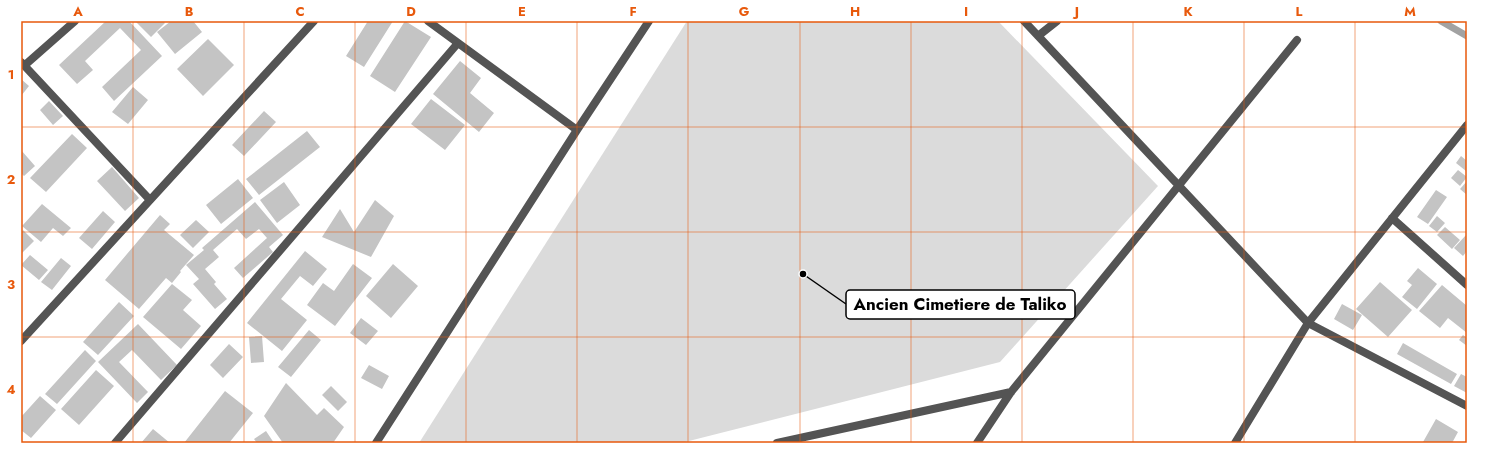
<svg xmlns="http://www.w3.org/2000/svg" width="1488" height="464" font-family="Jost,sans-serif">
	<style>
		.green { fill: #dbdbdb }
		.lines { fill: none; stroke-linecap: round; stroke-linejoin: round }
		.stream { stroke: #a2a2a2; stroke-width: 7 }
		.building { fill: #c4c4c4 }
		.street { stroke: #545454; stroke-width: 8 }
		.grid { fill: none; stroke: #e8590c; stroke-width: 1; stroke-opacity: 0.55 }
		.leader { fill: none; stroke: #000; stroke-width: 1.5 }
		.callout-dot { fill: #000; stroke: #fff; stroke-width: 1.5 }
		.callout { fill: #fff; stroke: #000; stroke-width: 1.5 }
		.callout-label { font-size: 17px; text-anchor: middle; font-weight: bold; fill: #000 }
		.neatline { fill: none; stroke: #e8590c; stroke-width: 1.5 }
		.grid-label { font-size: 13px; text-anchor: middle; font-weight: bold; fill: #e8590c }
	</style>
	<rect width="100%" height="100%" fill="#fff"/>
	<path class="green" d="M687,21H998L1158,186L1000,362L681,443H419Z"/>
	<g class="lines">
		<path class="stream" d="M1441,21L1467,36"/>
	</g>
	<path class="building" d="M106,21H129L162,56L114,101L102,87L141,50L120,28L85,61L93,70L77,84L59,65Z
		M135,21H163L165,23L151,37Z
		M171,21H193L202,32L175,54L157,32Z
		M368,21H393L364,67L346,56Z
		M405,21L431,37L395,92L370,76Z
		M208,39L234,65L203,96L177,69Z
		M460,61L481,78L470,93L494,113L479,132L433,94Z
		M21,79L29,86L21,96Z
		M133,87L148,100L128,124L112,112Z
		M431,99L465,125L445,150L411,124Z
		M49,101L63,116L53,125L40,110Z
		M264,111L276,122L244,156L232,145Z
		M307,131L320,147L259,195L246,179Z
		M72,134L87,148L46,192L30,178Z
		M21,150L35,166L24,176L21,173Z
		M1461,156L1467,161V169L1466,171L1456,163Z
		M112,167L139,198L125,211L97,181Z
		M1458,170L1467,177L1460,186L1451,178Z
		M238,179L253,198L221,224L206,205Z
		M1467,181V195L1460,189Z
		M284,182L300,205L277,223L260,200Z
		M1436,190L1447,197L1428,224L1417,217Z
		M375,200L394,216L371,257L322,237L340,209L354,232Z
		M255,202L283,235L269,247L273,252L243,278L234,268L267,238L259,229L246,239L237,229L213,250L219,257L205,269L216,282L214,284L227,299L215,309L193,284L199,279L186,265L204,250L202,248Z
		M42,204L71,228L63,236L53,228L41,242L22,226Z
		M103,211L115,222L92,249L79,238Z
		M160,215L170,224L164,230L194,255L180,271L181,272L172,283L166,278L139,309L105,280Z
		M1437,216L1445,223L1437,232L1429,226Z
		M196,220L209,232L193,248L180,235Z
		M1445,227L1460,240L1452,249L1437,235Z
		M23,230L34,241L21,254V233Z
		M1467,234V251L1463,256L1454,248Z
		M305,251L327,269L313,286L300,276L281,299L307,320L282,351L247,323Z
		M30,255L48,270L39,280L21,265Z
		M61,258L71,266L52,290L41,282Z
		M353,264L372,278L335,326L307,305L323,283L334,291Z
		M393,264L418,286L391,318L366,296Z
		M1418,268L1437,284L1417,309L1402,297L1412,285L1407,281Z
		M1380,282L1412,310L1388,337L1356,309Z
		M172,284L192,300L183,310L201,326L181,349L143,317Z
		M1442,285L1467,306V333L1448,318L1440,328L1419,311Z
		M119,302L134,316L98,355L83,342Z
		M1342,304L1362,315L1353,330L1334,319Z
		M361,318L378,331L366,345L350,333Z
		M138,324L177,365L161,380L132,350L119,362L148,392L137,403L98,362Z
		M309,330L321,340L291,377L278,367Z
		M1463,335L1467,338V346L1459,340Z
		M262,336L264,362L251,363L249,337Z
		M1403,343L1457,374L1451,384L1397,354Z
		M229,344L243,357L223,378L210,365Z
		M85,350L96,361L57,404L45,394Z
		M369,365L389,376L382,389L361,378Z
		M96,370L114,386L79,425L61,409Z
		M1461,374L1467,377V393L1454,386Z
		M286,383L317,415L324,408L344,427L333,443H283L264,416Z
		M331,386L347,402L338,411L322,395Z
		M225,391L253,413L229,443H184Z
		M40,396L56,410L31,438L21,430V417Z
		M1436,419L1458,432L1452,443H1425L1423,442Z
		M153,429L170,443H141Z
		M266,431L274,443H257L254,439Z"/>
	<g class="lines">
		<path class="street" d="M428,21L577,130
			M1024,21L1308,323L1467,406
			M1038,36L1057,21
			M21,62L150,200
			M25,65L75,21
			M1392,218L1467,285
			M21,341L314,21
			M115,443L458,43
			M376,443L577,130L649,21
			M777,443L1011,392
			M977,443L1011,392L1297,40
			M1235,443L1308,323L1467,125"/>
	</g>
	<path class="grid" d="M133,21V443M244,21V443M355,21V443M466,21V443M577,21V443M688,21V443M800,21V443M911,21V443M1022,21V443M1133,21V443M1244,21V443M1355,21V443M21,127H1467M21,232H1467M21,337H1467"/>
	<path class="leader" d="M803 274L846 304"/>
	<circle class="callout-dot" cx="803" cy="274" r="4"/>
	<rect class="callout" x="846" y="290" width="229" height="29" rx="4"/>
	<g class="callout-label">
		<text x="960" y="310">Ancien Cimetiere de Taliko</text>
	</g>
	<rect width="1488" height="464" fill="none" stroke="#ffffff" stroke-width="44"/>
	<rect x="22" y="22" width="1444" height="420" class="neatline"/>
	<g class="grid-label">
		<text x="78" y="16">A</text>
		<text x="189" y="16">B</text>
		<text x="300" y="16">C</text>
		<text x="411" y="16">D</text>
		<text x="522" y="16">E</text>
		<text x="633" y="16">F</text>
		<text x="744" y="16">G</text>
		<text x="855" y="16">H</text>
		<text x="966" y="16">I</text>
		<text x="1077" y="16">J</text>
		<text x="1188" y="16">K</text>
		<text x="1299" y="16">L</text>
		<text x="1410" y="16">M</text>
		<text x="11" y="79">1</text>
		<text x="11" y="184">2</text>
		<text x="11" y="289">3</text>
		<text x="11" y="394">4</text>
	</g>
</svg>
